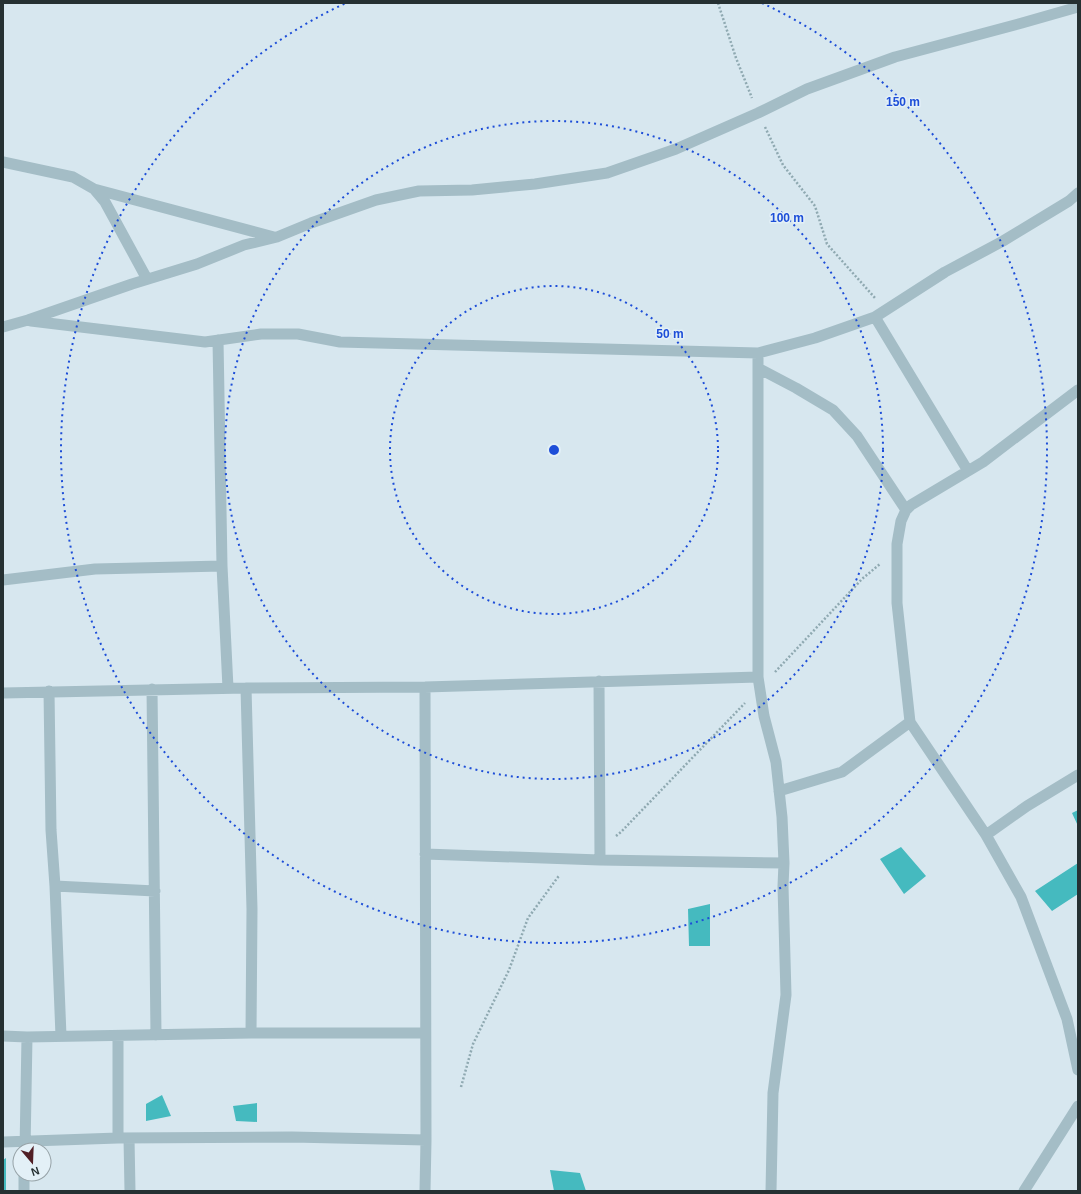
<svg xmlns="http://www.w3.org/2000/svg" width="1081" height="1194" font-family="Helvetica,sans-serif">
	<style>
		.building { fill: #45babf }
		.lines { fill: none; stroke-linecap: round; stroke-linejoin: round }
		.path { stroke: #8fa9b1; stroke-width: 2.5; stroke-dasharray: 2 2; stroke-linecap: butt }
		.minor { stroke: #a4bdc6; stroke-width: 11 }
		.ring { fill: none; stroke: #1d4ed8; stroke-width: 2; stroke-dasharray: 2 4 }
		.centre { fill: #1d4ed8; stroke: #e3f0f7; stroke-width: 2 }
		.ring-label { font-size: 12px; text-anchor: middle; font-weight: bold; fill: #1d4ed8; stroke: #e3f0f7; stroke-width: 3; stroke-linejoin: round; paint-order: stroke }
	</style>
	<rect width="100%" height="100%" fill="#d7e7ef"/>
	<path class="building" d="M1078,810V826L1072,813Z
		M901,847L926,876L904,894L880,859Z
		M1078,863V894L1052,911L1035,891Z
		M710,904V946H689L688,909Z
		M162,1095L171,1116L146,1121V1104Z
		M257,1103V1122L236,1121L233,1106Z
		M6,1158V1191H3V1160Z
		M550,1170L580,1173L586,1191H554Z"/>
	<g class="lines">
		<path class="path" d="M718,3L736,58L752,98
			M765,127L783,165L815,206L827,244L875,298
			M775,672L862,579L880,564
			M616,836L621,832L745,703
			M461,1087L473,1044L509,970L528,918L558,877L560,875"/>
		<path class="minor" d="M3,162L73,177L94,189L274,237
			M94,189L105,202L147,279
			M875,317L968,471
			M31,321L205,342L261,334H298L340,342L758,353L815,338L875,317L945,272L1003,241L1069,201L1078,193
			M3,327L28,320L132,284L197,264L244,245L277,237L311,223L376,200L419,191L472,190L535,184L607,173L676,149L758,113L807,89L895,57L1022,23L1078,7
			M218,340L222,566L228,688
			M758,353V677L764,716L776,762L782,817L784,863L783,886L786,995L773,1093L771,1191
			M758,368L796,388L833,410L857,436L906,510
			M1078,390L983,462L911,505L906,510L901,521L897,544V603L910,722L986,835L1021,897L1067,1019L1078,1070
			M3,580L95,569L222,566
			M599,681L600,860
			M425,687L426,1140L425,1191
			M246,688L252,909L251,1033
			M152,689L156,1035
			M49,691L51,830L55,886L61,1036
			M3,693L246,688L425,687L758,677
			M779,791L842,772L910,722
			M986,835L1027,806L1078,775
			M425,854L600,860L784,863
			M55,886L155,891
			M3,1036L27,1037L251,1033H425
			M118,1036V1138
			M129,1138L130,1191
			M3,1142L118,1138L292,1137L426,1140
			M25,1150L27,1037
			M24,1191V1174
			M1024,1191L1078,1106"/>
	</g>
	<g class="ring">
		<circle cx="554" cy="450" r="164"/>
		<circle cx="554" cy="450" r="329"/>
		<path d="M762 3A493 493 0 1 1 346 3"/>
	</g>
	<circle cx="554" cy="450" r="6" class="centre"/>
	<g class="ring-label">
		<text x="903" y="106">150 m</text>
		<text x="787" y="222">100 m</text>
		<text x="670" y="338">50 m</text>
	</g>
	<rect width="1081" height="1194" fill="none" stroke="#253032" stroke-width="8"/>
	<g transform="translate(32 1162) rotate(161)"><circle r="19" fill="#e3f0f7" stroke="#97a3a8"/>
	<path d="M0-3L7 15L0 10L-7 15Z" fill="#501e25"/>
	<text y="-6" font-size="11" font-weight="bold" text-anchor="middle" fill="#253032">N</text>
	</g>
</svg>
